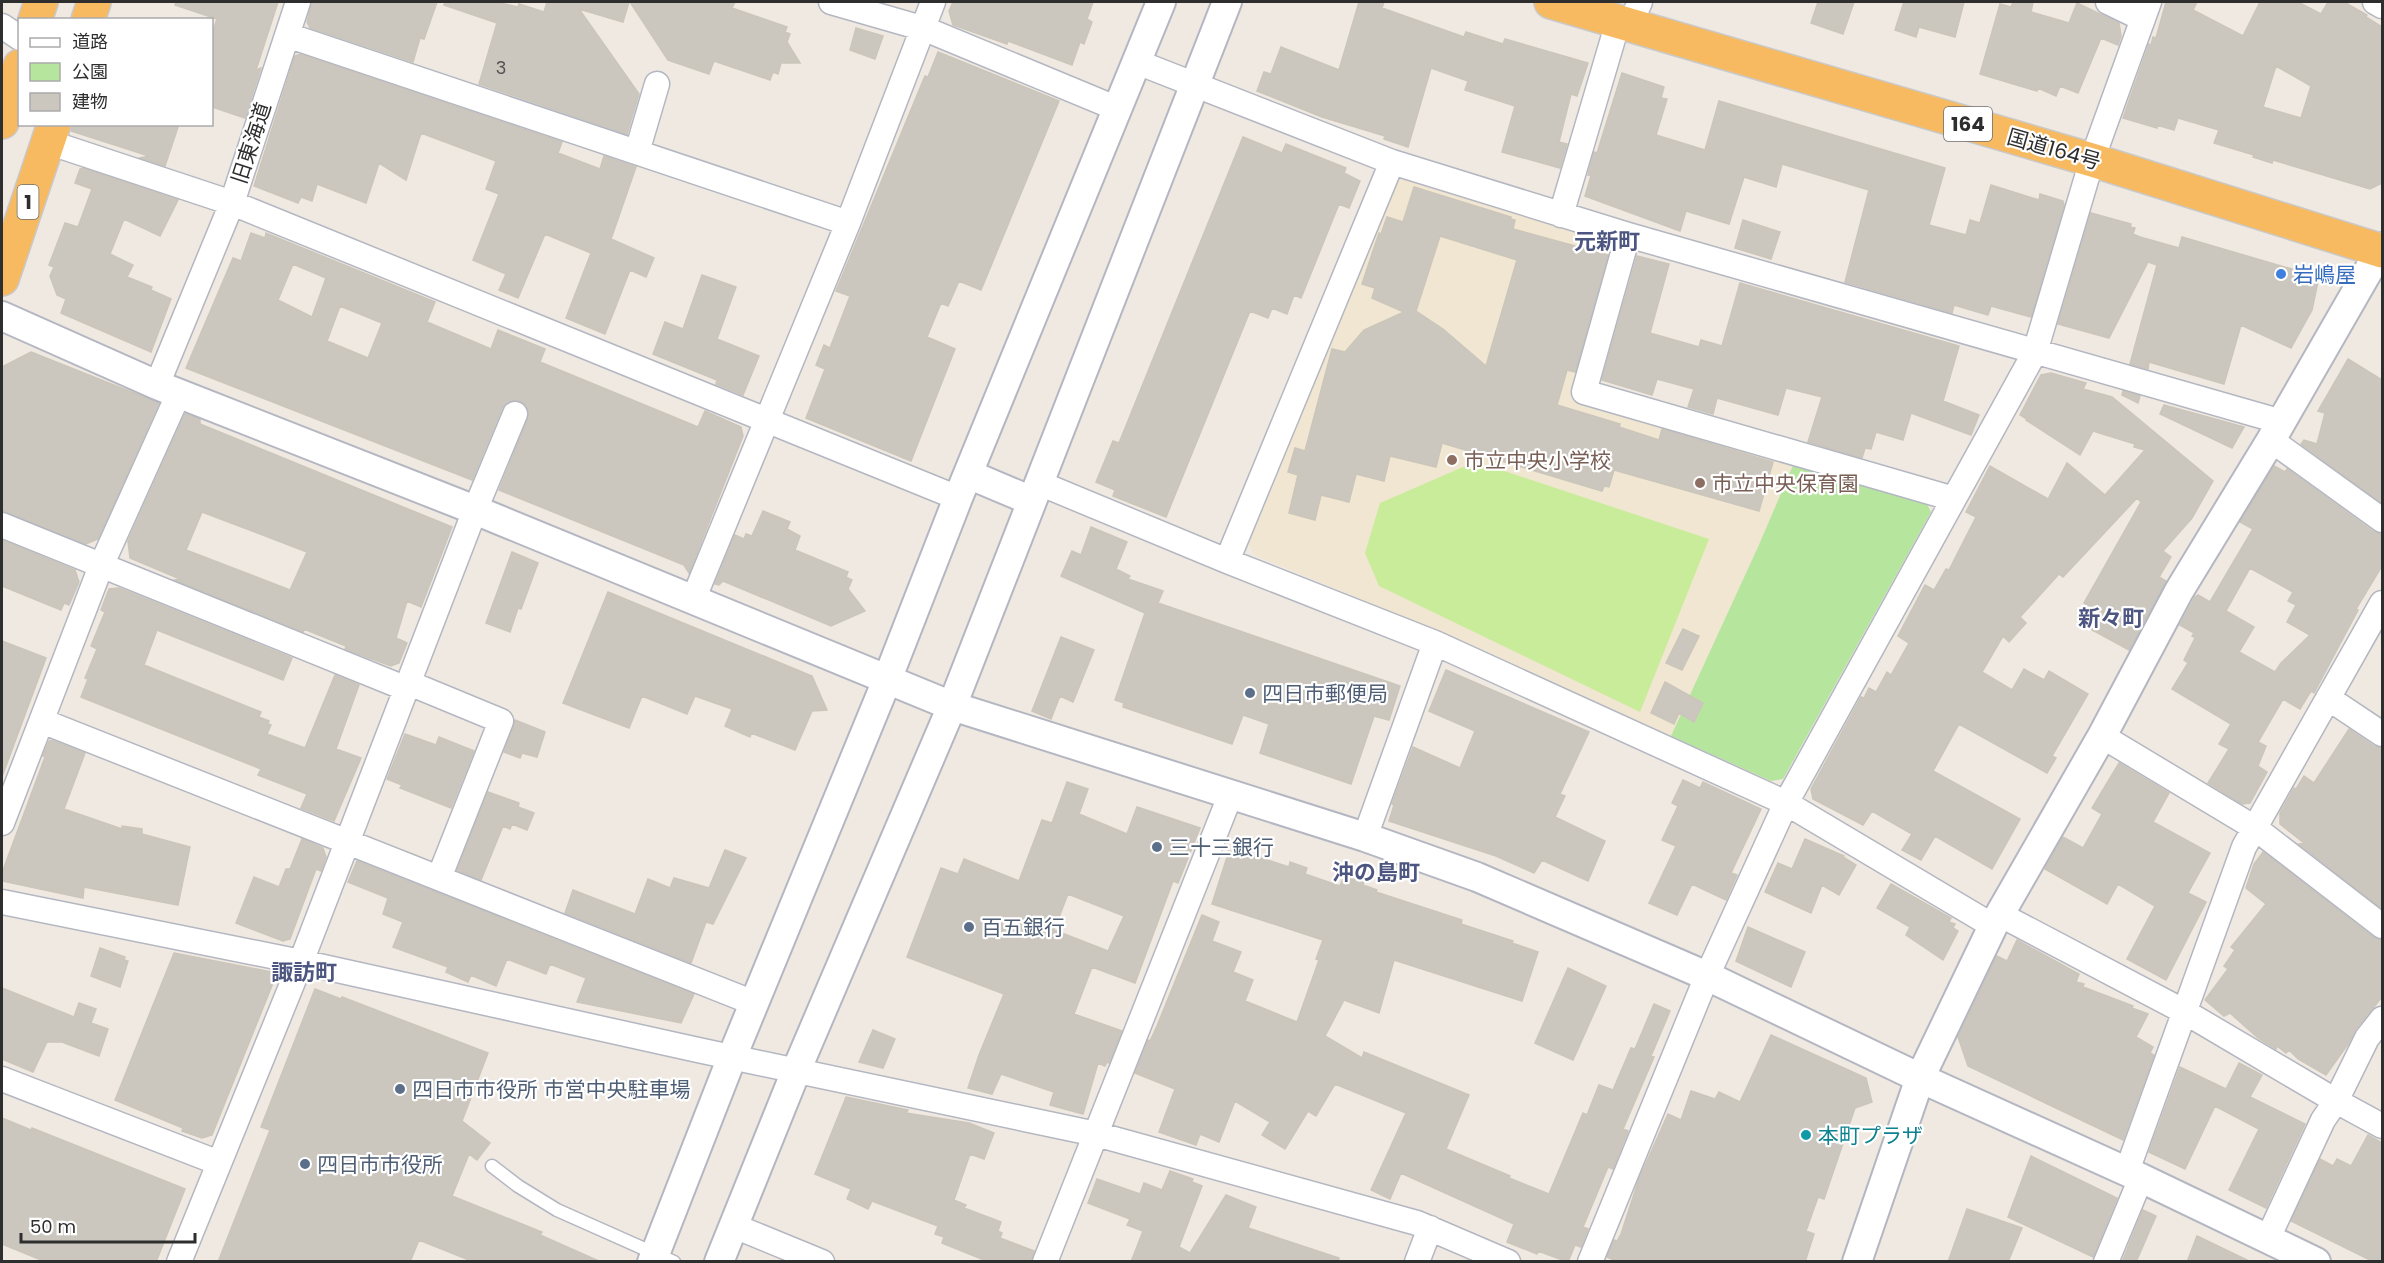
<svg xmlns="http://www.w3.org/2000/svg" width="2384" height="1263" font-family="Poppins,'Noto Sans JP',sans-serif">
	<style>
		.education { fill: #f0e6d1 }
		.green { fill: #b6e59e }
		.pitch { fill: #c9ec9a }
		.building { fill: #cbc7bf; stroke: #cbc5ba; stroke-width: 1.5; fill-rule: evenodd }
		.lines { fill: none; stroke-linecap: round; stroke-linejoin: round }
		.service-casing { stroke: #b4b7c1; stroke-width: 15 }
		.minor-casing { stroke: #b4b7c1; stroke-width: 27 }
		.tertiary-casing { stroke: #b4b7c1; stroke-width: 32 }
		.trunk-casing { stroke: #c9c9c9; stroke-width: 36 }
		.service { stroke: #fff; stroke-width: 12 }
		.minor { stroke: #fff; stroke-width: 24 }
		.tertiary { stroke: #fff; stroke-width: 28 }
		.trunk { stroke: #f8ba60; stroke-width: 33 }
		.shop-dot { fill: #3f7fe0; stroke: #fff; stroke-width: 2 }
		.education-dot { fill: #8d6e63; stroke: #fff; stroke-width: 2 }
		.service-dot { fill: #5c6f8a; stroke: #fff; stroke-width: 2 }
		.culture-dot { fill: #0f9aa8; stroke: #fff; stroke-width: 2 }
		.labels { text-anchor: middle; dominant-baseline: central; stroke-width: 4.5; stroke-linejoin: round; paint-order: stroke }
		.number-label { font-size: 18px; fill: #555452 }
		.shield { fill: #fff; stroke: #6d6d6d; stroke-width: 1.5 }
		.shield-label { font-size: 20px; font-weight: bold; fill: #2e2e2e }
		.street-label { font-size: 21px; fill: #2e2e2e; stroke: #fff }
		.shop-label { font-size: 21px; fill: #366cbe; stroke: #fff; text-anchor: start }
		.education-label { font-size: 21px; fill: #785e54; stroke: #fff; text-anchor: start }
		.service-label { font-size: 21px; fill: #4e5e75; stroke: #fff; text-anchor: start }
		.culture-label { font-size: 21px; fill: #0d838f; stroke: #fff; text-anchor: start }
		.neighbourhood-label { font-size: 22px; font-weight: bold; fill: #4d5680; stroke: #fff }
	</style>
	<rect width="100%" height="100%" fill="#efe9e1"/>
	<path class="education" d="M1405,179L1614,243L1570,399L1794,463L1758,547L1671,736L1486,651L1254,555L1249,544L1394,183Z"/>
	<path class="green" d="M1794,463L1925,500L1931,512L1783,779L1771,781L1671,736L1758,547Z"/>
	<path class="pitch" d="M1486,465L1709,539L1640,712L1379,586L1365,553L1380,503L1463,467Z"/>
	<path class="building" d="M176,2H278L256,70L261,68L245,118L212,107V33L217,19L175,5Z
		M312,2H437L424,39L420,38L413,62L310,28L307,22Z
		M445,2H496L518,7L519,4L544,12L547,2H629L623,22L579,9L639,94L627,134L479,84L497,23L444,5Z
		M630,2H735L732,8L787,27L785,32L790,34L787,42L800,63H781L778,74L773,72L770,80L714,61L709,74L668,60Z
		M953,2H1093L1087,19L1092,22L1084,44L1080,42L1072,65L1008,41L1007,44L953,25L949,11Z
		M1359,2H1384L1382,8L1464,37L1466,32L1503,44L1505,39L1588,63L1577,96L1571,94L1559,142L1567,144L1560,168L1502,152L1515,106L1465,90L1468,81L1431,68L1408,147L1384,139L1385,136L1322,117L1257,91L1264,72L1271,74L1281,47L1339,70Z
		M1818,2H1854L1843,34L1811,23Z
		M1904,2H1964L1955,37L1919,27L1916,37L1895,30Z
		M2013,2H2033L2031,12L2069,23L2077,3L2119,23L2121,36L2118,45L2101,38L2078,93L2060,86L2056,96L2038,88L2037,91L1980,74L2000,4L2011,7Z
		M2166,2H2197L2193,10L2243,36L2260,2H2298L2321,14L2328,2H2344L2367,15L2366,17L2382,27V183L2370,189L2273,160L2272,163L2253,157L2254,155L2214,143L2219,130L2178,118L2174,130L2157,125V128L2123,118L2149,44L2151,45L2153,37L2156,38ZM2276,66L2311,86L2301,118L2263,107Z
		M856,28L883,36L875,59L850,50Z
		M938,52L1059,101L981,290L959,281L948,306L941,303L927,337L955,349L911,461L806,418L825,369L816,365L824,345L830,348L850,296L836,291L925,76L928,77Z
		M300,54L562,142L558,153L600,169L604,156L636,167L611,239L654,258L646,277L630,270L605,334L566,318L591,253L545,234L518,298L499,290L506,274L473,260L499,194L486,189L496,161L421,133L406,180L379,163L366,203L317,184L312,201L301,197L298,203L254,186L295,56Z
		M1622,73L1664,87L1661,98L1667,99L1656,135L1705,150L1719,101L1945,168L1929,225L1966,235L1970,220L1980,223L1991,185L2039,200L2040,194L2063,201L2064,205L2031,317L1991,306L1988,315L1954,305L1952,313L1845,282L1869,190L1782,164L1776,187L1744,177L1729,224L1686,211L1680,231L1585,196L1591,176L1588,175L1594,152L1597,153Z
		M72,124H179L165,166L140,158L149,156L71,131Z
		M1243,137L1282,153L1286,144L1346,168L1344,173L1360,181L1349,208L1339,204L1301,298L1294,295L1287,314L1272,308L1268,318L1250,311L1166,517L1113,496L1115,490L1096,482L1113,441L1119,443Z
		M83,168L178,200L160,236L124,219L110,254L133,265L127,277L152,287L151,290L171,299L151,352L61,313L66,299L57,295L50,276L54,267L49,265L65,223L78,227L92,189L75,183L80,169Z
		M1414,187L1511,217V219L1515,220L1513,229L1608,255L1575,372L1567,370L1557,405L1620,424L1619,427L1659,440L1662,429L1773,462L1759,511L1614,470L1609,487L1604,486L1602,491L1442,443L1436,467L1390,456L1384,481L1356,474L1349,502L1321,495L1315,520L1289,513L1298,475L1288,472L1295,448L1305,451L1332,349L1345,352L1364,330L1404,312L1372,298L1375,288L1362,284L1379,233L1381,234L1387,217L1403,222ZM1440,236L1517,260L1486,366L1443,329L1416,311Z
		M2091,213L2131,224L2130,227L2135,228L2133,234L2140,237L2179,248L2182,237L2319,277L2312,310L2291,348L2241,325L2224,384L2149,362L2148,369L2130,364L2157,265L2148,262L2109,338L2058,324Z
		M1743,220L1780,232L1771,259L1735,248Z
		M251,233L265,238L266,233L435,302L427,322L491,349L498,330L545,349L540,362L698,427L705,411L741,427L743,436L689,573L684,565L499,490L528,419L527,406L520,401L513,400L502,408L472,480L186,368L233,258L241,261ZM293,264L326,278L312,317L278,300ZM340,306L382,323L368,358L327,341Z
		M1637,256L1669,264L1650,333L1699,347L1701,340L1722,346L1740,283L1959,346L1943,401L1979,415L1971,435L1911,413L1903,440L1876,432L1871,449L1865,448L1862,458L1808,442L1822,397L1786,388L1778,415L1717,398L1713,414L1688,407L1694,389L1657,379L1652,395L1602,380Z
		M702,275L736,287L717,339L759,356L743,395L716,384L717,380L653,354L665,322L683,329Z
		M31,352L159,403L98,539L86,544L2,511V367Z
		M2348,359L2382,380V503L2301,444L2304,440L2317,444L2325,413L2318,411Z
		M2051,373L2086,383L2083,389L2112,397L2213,481L2192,518L2163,551L2171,557L2159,577L2166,581L2129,650L2083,625L2093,608L2084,603L2141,502L2137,498L2063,577L2059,574L2020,617L2026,623L2009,642L2003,636L1982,672L2012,690L2024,669L2044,680L2049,671L2088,694L2052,756L2056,758L2047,773L1959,724L1933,771L2020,819L1992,869L1935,836L1921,860L1902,850L1912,834L1872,811L1863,825L1813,799L1811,789L1861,697L1864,698L1869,688L1876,692L1887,672L1891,675L1909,643L1898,636L1925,585L1934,590L1946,569L1949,570L1976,517L1966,512L1990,466L2048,499L2067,463L2105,495L2145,450L2134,447L2135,444L2093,431L2080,455L2026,420L2027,419L2020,415L2034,388L2041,375Z
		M2123,391L2140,396L2138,403L2122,395Z
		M2164,405L2244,427L2232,448L2160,414Z
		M185,414L200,419V424L452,527L421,607L407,601L396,638L407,643L399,663L391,666L369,658L345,649L346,646L304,629L303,632L175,580L180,579L130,558L128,541ZM202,512L307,552L290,590L186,550Z
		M2274,466L2285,472L2287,469L2374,532L2382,534V566L2356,609L2358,610L2314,693L2311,691L2300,709L2283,699L2258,742L2266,746L2258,766L2267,772L2250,803L2242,804L2208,783L2229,749L2219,744L2231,724L2172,689L2188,663L2184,660L2195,638L2192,636L2194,633L2180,625L2195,597L2198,595L2210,602L2234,561L2253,529L2240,522ZM2250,568L2293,592L2288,601L2296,605L2287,622L2310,635L2281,663L2275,672L2239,652L2254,627L2226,611Z
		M763,511L790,522L787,529L800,536L795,550L848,572L846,577L852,580L848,589L865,611L831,626L723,581L719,585L715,584L735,535L744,539L746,534L752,536Z
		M1091,527L1127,542L1116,569L1130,576L1128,579L1163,591L1158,603L1400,686L1389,720L1374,716L1351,784L1260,753L1269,724L1243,715L1232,744L1123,707L1124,703L1115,700L1145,613L1061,576L1072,551L1081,555Z
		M2,540L75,570L79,582L69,605L64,603L61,610L2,586Z
		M512,552L538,563L521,609L518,608L510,632L486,623Z
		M119,588L292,658L283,680L157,630L144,665L261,712L259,717L269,721L268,724L271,725L267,734L305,748L335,675L359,685L336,749L361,758L334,821L301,808L307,794L258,775L261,769L81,697L88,679L85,678L97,649L91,646L105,612L101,610L109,589Z
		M608,592L812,676L827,710L812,711L795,750L751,733L750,737L725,726L732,709L695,696L687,714L642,696L629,728L563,703Z
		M1683,629L1699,636L1682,670L1666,663Z
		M1061,637L1094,650L1073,702L1060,696L1051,719L1032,711Z
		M2,641L46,658L3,774L2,773Z
		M1446,670L1589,732L1560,794L1565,796L1555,817L1605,841L1588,881L1542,860L1534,873L1496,856L1389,821L1394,805L1392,804L1413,747L1460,768L1475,731L1429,711Z
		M1665,682L1703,703L1694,722L1679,713L1674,724L1651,713Z
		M515,720L545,732L537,757L522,753L520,758L504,752Z
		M2349,729L2374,746L2382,748V904L2380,907L2299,844L2304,843L2280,824V813L2294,788L2296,789L2304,776L2314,783Z
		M405,734L436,745L439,737L474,751L451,808L400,788L402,785L387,779Z
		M52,740L85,753L64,809L122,829V826L142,829V834L190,847L178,905L84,887L83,898L2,881V873L45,757L43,756L49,741Z
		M2119,763L2169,793L2153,822L2210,853L2188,893L2206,902L2166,980L2127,959L2155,906L2118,884L2107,904L2045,869L2063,837L2083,848L2102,814L2092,808Z
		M1683,780L1700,788L1703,782L1761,809L1731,873L1737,875L1726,900L1692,884L1677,915L1649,903L1676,846L1662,840L1678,806L1672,803Z
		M1067,782L1088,789L1079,814L1127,834L1137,807L1200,828L1178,883L1173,881L1135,983L1092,967L1074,1014L1122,1031L1109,1063L1107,1062L1105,1066L1098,1063L1083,1114L1050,1105L1054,1092L1001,1074L992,1094L968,1088L979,1055L1004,994L907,957L941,868L958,874L964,859L1019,881L1042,820L1052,823ZM1068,894L1124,916L1108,951L1054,930Z
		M488,792L519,803L518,807L534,813L527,830L512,824L510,829L503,826L481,880L457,870Z
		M302,839L323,848L326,857L321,871L316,869L290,939L283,941L236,923L254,877L279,887L286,869H290Z
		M1805,839L1844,856L1843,857L1856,865L1839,895L1822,885L1811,913L1765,892L1778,863L1792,869Z
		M725,850L746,858L713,924L706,922L691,963L565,913L573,890L635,914L648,879L670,888L674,878L709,888Z
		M1229,851L1239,854L1240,851L1289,867L1290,862L1307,868L1305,874L1340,886L1344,876L1364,883L1363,885L1377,890L1376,892L1462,920L1461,924L1513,941L1512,943L1538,952L1522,1001L1394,960L1379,1013L1344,1000L1325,1036L1362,1058L1364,1052L1469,1095L1446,1149L1510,1176L1509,1178L1549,1194L1583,1113L1587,1115L1599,1085L1613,1090L1631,1048L1635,1049L1654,1004L1670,1011L1651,1056L1654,1057L1623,1129L1628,1131L1613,1169L1608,1167L1583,1227L1588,1229L1581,1247L1575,1245L1568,1262L1538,1251L1537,1254L1507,1242L1514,1224L1401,1173L1390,1199L1371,1190L1406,1113L1335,1084L1316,1116L1308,1111L1285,1149L1262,1135L1270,1122L1235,1101L1219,1142L1200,1134L1196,1145L1159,1132L1175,1089L1135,1073L1148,1040L1150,1041L1157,1026L1202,915L1219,922L1212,941L1241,952L1233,972L1253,980L1245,1001L1297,1022L1319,960L1316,959L1323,940L1212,904Z
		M2263,852L2373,937L2382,940V997L2356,1029L2348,1044L2326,1075L2298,1059L2289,1050L2286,1053L2277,1046L2276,1049L2258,1038L2230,1013L2224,1016L2205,1000L2228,969L2224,966L2235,950L2231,947L2266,904L2246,888L2254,864Z
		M357,861L694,994L681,1023L577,1002L586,978L550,964L546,974L507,959L496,986L471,975L468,982L446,972L448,967L393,947L403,922L383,914L388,898L348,882Z
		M1891,884L1951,918L1949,922L1955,924L1953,928L1958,931L1943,960L1906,935L1910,927L1877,908Z
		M1748,927L1805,952L1791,987L1736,961Z
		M2017,940L2079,974L2076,982L2084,984L2083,987L2133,1006L2132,1008L2148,1014L2136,1037L2153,1047L2150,1053L2154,1055L2123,1140L1968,1066L1958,1037L1997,956L2007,961Z
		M100,948L125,957L124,960L128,961L120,987L91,976Z
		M174,953L277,973L212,1135L202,1138L182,1131L183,1128L115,1100Z
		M1568,968L1606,986L1573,1060L1535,1043Z
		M2,988L74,1017L79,1003L96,1009L91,1023L108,1029L99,1056L62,1042H47L33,1072L2,1059Z
		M315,989L341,999L342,997L488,1053L462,1121L490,1143L477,1160L469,1154L452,1196L542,1232L540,1235L601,1262H474L419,1240L410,1262H218L270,1130L261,1127Z
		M873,1030L895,1039L883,1068L859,1062Z
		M1771,1035L1866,1078L1872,1102L1855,1108L1824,1199L1818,1197L1806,1231L1814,1234L1805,1262H1619L1607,1257L1614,1240L1617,1241L1621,1234L1639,1179L1668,1114L1681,1120L1691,1091L1715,1099L1719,1092L1740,1102Z
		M2239,1063L2262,1075L2250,1097L2305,1124L2266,1208L2229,1190L2259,1129L2215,1106L2185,1169L2149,1152L2180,1067L2226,1089Z
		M846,1097L908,1110L906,1113L969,1123L994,1133L984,1159L970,1154L954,1200L966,1205L964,1208L1001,1222L998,1231L1002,1233L1000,1238L1034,1251L1031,1262H989L942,1243L944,1237L935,1234L938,1226L872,1201L868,1209L847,1199L851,1189L815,1174Z
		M2,1118L31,1130L32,1128L185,1189L156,1262H46L2,1244Z
		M2368,1135L2382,1143V1262H2374L2291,1221L2320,1159L2333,1166L2337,1159L2351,1166Z
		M2031,1156L2117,1198L2093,1257L2008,1217Z
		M1170,1171L1193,1179L1192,1182L1202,1186L1179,1247L1190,1253L1226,1195L1256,1207L1248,1228L1339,1258L1338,1262H1131L1143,1231L1127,1225L1130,1219L1088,1203L1097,1179L1140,1194L1144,1183L1162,1190Z
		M1967,1209L2022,1228L2008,1262H1948Z
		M2143,1210L2156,1216L2136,1262H2122Z
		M2197,1236L2251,1262H2187Z"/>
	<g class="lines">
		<defs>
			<path id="service" d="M492,1166L518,1186L557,1210L674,1262"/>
			<path id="minor" d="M831,2L925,29L1118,109
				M2108,2L2143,19
				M2375,2L2382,6
				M2,26L20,38
				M1629,26L1640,2
				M287,35L848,223
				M1137,62L1392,162L1628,235L2282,422
				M48,142L232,203L958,498
				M637,152L657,84
				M1561,215L1618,22
				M1628,235L1584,392L1954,499
				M157,385L232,203L298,2
				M2271,440L2382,520
				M1039,483L1227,561L1435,643L1786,803L1993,926
				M2,525L407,689
				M1227,561L1392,162
				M693,600L848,223L933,2
				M409,683L501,721L439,878
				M2328,698L2382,734
				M42,721L754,1003
				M2102,736L2255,828L2382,926
				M2,823L101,566L179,393
				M1365,837L1435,643
				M2,902L301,962L698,1050L1096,1134L1417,1223L1508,1262
				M1999,914L2185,1012L2336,1101L2382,1126
				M2,1079L219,1163
				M2127,1171L2244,847L2382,603
				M734,1226L822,1262
				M2268,1238L2323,1120L2336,1101L2367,1038L2382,1019
				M179,1262L301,962L475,510L515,414
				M1045,1262L1230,796
				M1417,1262L1430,1228
				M1590,1262L1707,976L1786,803L2035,352L2092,160L2149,2
				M2106,1262L2141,1178"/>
			<path id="tertiary" d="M2,316L157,385L475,510L952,706L1365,837L1477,877L1707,976L1920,1078L2141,1178L2316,1262
				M968,474L1032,501
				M652,1262L732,1057L887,680L958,498L1161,2
				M719,1262L796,1071L952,706L1227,2
				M1857,1262L1920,1078L1993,926L2102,736L2179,591L2271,440L2382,247"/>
			<path id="trunk" d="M1551,2L2092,160L2382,251
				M35,20L41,2
				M88,20L94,2
				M2,122L20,66
				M2,279L54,124"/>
		</defs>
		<use href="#service" class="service-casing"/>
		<use href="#minor" class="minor-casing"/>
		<use href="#tertiary" class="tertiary-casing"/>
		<use href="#trunk" class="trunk-casing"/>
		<use href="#service" class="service"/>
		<use href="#minor" class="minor"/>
		<use href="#tertiary" class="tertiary"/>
		<use href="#trunk" class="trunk"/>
	</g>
	<circle class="shop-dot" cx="2281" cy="274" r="6"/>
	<g class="education-dot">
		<circle cx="1452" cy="460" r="6"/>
		<circle cx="1700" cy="483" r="6"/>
	</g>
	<g class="service-dot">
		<circle cx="1250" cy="693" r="6"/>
		<circle cx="1157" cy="847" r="6"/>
		<circle cx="969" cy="927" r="6"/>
		<circle cx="400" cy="1089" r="6"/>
		<circle cx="305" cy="1164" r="6"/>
	</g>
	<circle class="culture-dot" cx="1806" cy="1135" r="6"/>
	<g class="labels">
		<g class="number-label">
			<text x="501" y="67">3</text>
		</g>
		<g class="shield">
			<rect x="1944" y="107" width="48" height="34" rx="4.5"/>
			<rect x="17.5" y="185" width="21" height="34" rx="4.5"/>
		</g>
		<g class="shield-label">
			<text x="1968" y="124">164</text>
			<text x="28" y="202">1</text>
		</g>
		<g class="street-label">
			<text transform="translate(251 143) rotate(-72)">旧東海道</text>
			<text transform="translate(2054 149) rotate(16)">国道164号</text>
		</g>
		<g class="shop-label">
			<text x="2293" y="274">岩嶋屋</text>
		</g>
		<g class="education-label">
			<text x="1464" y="460">市立中央小学校</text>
			<text x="1712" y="483">市立中央保育園</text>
		</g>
		<g class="service-label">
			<text x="1262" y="693">四日市郵便局</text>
			<text x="1169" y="847">三十三銀行</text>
			<text x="981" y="927">百五銀行</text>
			<text x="412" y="1089">四日市市役所 市営中央駐車場</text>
			<text x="317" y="1164">四日市市役所</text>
		</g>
		<g class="culture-label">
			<text x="1818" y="1135">本町プラザ</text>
		</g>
		<g class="neighbourhood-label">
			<text x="1607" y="241">元新町</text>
			<text x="2111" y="618">新々町</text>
			<text x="1376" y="872">沖の島町</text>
			<text x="304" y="972">諏訪町</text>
		</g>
	</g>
	<rect width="2384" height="1263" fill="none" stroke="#2e2e2e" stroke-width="6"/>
	<rect x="18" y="18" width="195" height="108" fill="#ffffff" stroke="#ababab" stroke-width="1.5"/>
	<rect x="30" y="38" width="30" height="9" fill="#ffffff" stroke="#ababab" stroke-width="1.5"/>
	<text x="72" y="48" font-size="18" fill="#2e2e2e">道路</text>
	<rect x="30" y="63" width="30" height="18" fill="#b6e59e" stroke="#ababab" stroke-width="1.5"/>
	<text x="72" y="78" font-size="18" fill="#2e2e2e">公園</text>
	<rect x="30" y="93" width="30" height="18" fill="#cbc7bf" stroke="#ababab" stroke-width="1.5"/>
	<text x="72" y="108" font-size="18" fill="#2e2e2e">建物</text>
	<path d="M21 1233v9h174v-9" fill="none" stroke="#2e2e2e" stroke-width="3"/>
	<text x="30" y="1233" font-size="18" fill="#2e2e2e" stroke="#ffffff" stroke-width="4.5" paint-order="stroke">50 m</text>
</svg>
